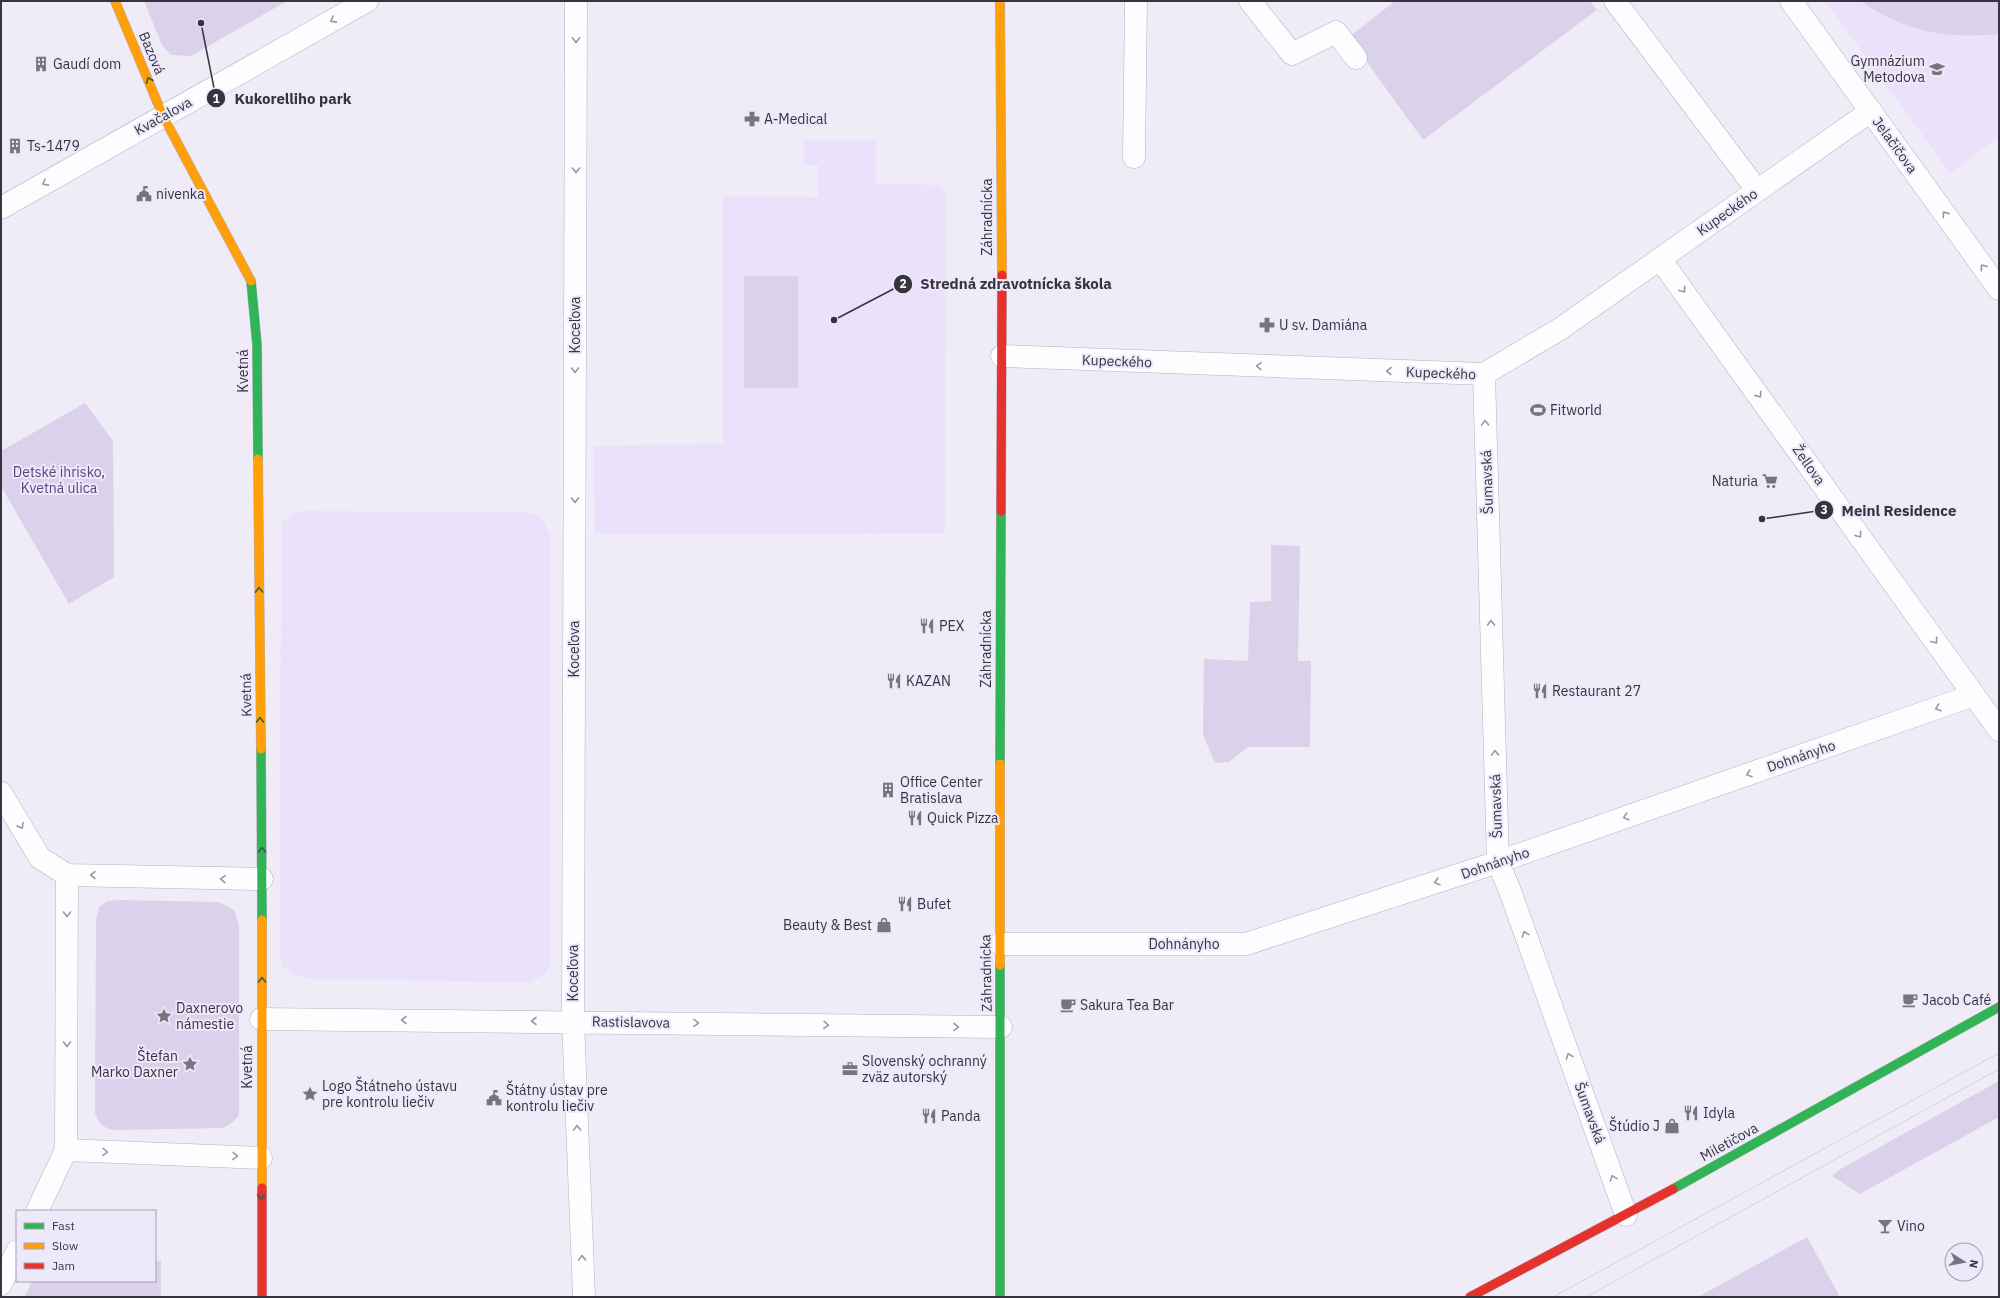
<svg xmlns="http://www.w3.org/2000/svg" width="2000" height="1298" font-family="'IBM Plex Sans',sans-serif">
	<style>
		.built { fill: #eae1fb }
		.green { fill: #dad1eb }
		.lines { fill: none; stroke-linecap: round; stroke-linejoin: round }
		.street-casing { stroke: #b4b1bb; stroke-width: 23 }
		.fast-casing { stroke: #b4b1bb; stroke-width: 10 }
		.slow-casing { stroke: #b4b1bb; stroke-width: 10 }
		.jam-casing { stroke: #b4b1bb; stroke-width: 10 }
		.street { stroke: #fdfcfe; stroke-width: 22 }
		.fast { stroke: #30b455; stroke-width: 9 }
		.slow { stroke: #ff9f0a; stroke-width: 9 }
		.jam { stroke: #e5322d; stroke-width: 9 }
		.tram { stroke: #d5d3d7; stroke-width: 1 }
		.oneway { stroke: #9a989e }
		.oneway2 { stroke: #356047 }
		.labels { text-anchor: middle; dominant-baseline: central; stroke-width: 4; stroke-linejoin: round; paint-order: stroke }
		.street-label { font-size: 14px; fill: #37333f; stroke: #eee8fb }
		.poi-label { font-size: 14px; fill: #37333f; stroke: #eee8fb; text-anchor: start }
		.park-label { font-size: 14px; fill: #5c4382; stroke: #eee8fb }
		.leader { fill: none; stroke: #37333f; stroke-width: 1.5 }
		.callout-dot { fill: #37333f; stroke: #eee8fb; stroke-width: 1.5 }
		.mark-label { font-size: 12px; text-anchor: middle; font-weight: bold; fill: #fff }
		.callout-label { font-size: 15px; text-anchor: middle; font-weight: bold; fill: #37333f; stroke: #eee8fb; stroke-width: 4; stroke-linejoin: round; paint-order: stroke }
	</style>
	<rect width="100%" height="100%" fill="#efecf7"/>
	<path class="built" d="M1825,1H1999V137L1950,173Z
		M804,140H876V184L940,185L946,195L945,533L595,534L594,446L723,443V196L818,197V165H804Z
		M300,511L526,512L542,518L551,536V962L544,975L530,982L310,979L294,975L283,967L280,955L281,530L283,522L290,515Z"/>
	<path class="green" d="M144,1H287L191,56L171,55L162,45Z
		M1395,1H1590L1597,10L1423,140L1349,37Z
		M1861,1H1999V34C1946,39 1904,32 1861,1Z
		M744,276H798V388H744Z
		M85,403L113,441L114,577L69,604L1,486V451Z
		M1271,545L1300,546L1298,661H1311L1310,747H1248L1229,762L1215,763L1203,735L1204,659L1248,661L1250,602L1271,601Z
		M118,900L219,902L234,910L239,925V1115L234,1121L223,1128L112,1130C103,1127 99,1123 95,1113L96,919L99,907L108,901Z
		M1999,1081V1117L1860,1194L1832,1176L1842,1168Z
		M1807,1237L1840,1297H1698Z
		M155,1261H161V1297H25L32,1281H155Z"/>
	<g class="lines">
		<defs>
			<path id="street" d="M576,1L573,1021L584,1297
				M1250,1L1292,54L1336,32L1356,58
				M1615,1L1757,190
				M1791,1L1999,289
				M1134,157L1136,1
				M1,208L367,1
				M1660,259L1999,730
				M1002,356L1484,374L1560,329L1871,111
				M1484,374L1498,862L1510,891L1626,1215
				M1,793L40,858L67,875L262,879
				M1000,944H1246L1498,862L1974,695
				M261,1019L1001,1027
				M66,1150L261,1158
				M37,1211L66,1150L67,875
				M1,1284L17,1251"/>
			<path id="fast" d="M251,281L257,345L258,459
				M261,749L262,920
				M1000,764L1001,511
				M1673,1189L1999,1007
				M1000,1297V965"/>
			<path id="slow" d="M115,1L163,116L251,281
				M1000,1L1002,275
				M258,459L261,749
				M1000,764V965
				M262,920V1188"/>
			<path id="jam" d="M1001,511L1002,275
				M262,1188V1297
				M1470,1297L1673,1189"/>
		</defs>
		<use href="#street" class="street-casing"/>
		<use href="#fast" class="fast-casing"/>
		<use href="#slow" class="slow-casing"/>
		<use href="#jam" class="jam-casing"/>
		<use href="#street" class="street"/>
		<use href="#fast" class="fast"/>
		<use href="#slow" class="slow"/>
		<use href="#jam" class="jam"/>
		<path class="tram" d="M1553,1297L1999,1053
			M1586,1297L1999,1069"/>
	</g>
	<defs><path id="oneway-chevron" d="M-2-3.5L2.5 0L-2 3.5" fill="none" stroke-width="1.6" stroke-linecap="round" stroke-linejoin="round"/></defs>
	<g class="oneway">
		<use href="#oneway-chevron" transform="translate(333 20) rotate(151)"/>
		<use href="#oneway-chevron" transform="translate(576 40) rotate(90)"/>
		<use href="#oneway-chevron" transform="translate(576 170) rotate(90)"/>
		<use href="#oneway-chevron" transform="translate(45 183) rotate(151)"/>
		<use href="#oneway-chevron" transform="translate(1945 214) rotate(-125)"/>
		<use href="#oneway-chevron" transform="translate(1983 267) rotate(-126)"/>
		<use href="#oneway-chevron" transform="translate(1683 290) rotate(54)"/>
		<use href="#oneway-chevron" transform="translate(1259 366) rotate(-178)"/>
		<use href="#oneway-chevron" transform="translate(575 370) rotate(90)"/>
		<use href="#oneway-chevron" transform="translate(1389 371) rotate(-178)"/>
		<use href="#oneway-chevron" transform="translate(1759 395) rotate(55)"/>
		<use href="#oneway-chevron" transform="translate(1485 423) rotate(-92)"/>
		<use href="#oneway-chevron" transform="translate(575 500) rotate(90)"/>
		<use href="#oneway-chevron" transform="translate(1859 535) rotate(54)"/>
		<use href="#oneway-chevron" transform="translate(1491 623) rotate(-92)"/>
		<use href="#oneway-chevron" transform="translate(1935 641) rotate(54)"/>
		<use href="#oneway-chevron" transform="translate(1938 708) rotate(161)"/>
		<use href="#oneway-chevron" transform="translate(1495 753) rotate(-92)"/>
		<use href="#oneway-chevron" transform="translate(1749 774) rotate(161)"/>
		<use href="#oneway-chevron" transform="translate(1626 817) rotate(161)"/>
		<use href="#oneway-chevron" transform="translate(21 826) rotate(59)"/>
		<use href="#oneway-chevron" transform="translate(93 875) rotate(-179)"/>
		<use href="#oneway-chevron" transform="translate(223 879) rotate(-179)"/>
		<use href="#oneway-chevron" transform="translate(1437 882) rotate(162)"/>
		<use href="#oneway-chevron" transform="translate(67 914) rotate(90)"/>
		<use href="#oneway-chevron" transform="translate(1525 934) rotate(-110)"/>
		<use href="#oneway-chevron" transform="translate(404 1020) rotate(-180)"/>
		<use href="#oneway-chevron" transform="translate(534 1021) rotate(-180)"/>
		<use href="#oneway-chevron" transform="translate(696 1023) rotate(1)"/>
		<use href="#oneway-chevron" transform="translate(826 1025) rotate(1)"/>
		<use href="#oneway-chevron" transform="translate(956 1027) rotate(1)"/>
		<use href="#oneway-chevron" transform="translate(67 1044) rotate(90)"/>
		<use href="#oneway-chevron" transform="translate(1569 1056) rotate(-110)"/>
		<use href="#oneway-chevron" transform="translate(577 1128) rotate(-92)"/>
		<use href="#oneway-chevron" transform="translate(105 1152) rotate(2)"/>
		<use href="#oneway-chevron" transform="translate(235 1156) rotate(3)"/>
		<use href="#oneway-chevron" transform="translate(1613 1178) rotate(-110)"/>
		<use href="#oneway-chevron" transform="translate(582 1258) rotate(-92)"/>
	</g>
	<g class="oneway2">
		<use href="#oneway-chevron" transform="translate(149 80) rotate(-113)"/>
		<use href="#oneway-chevron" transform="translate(259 590) rotate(-91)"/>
		<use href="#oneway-chevron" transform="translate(260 720) rotate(-91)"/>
		<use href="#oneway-chevron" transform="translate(262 850) rotate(-91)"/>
		<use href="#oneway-chevron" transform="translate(262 980) rotate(-90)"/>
		<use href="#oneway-chevron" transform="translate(261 1197) rotate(90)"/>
	</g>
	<defs>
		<symbol id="building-bare" viewBox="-9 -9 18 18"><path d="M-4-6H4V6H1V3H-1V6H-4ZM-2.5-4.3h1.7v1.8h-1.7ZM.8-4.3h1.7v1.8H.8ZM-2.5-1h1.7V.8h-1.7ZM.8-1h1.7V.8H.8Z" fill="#77747f" stroke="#eee8fb" stroke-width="2.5" paint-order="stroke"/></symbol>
		<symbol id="school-bare" viewBox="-9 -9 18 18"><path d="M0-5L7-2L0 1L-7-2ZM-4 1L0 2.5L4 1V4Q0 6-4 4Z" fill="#77747f" stroke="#eee8fb" stroke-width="2.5" paint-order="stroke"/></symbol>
		<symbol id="pharmacy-bare" viewBox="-9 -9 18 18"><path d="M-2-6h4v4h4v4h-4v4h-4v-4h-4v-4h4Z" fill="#77747f" stroke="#eee8fb" stroke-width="2.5" paint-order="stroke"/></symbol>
		<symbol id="civic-bare" viewBox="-9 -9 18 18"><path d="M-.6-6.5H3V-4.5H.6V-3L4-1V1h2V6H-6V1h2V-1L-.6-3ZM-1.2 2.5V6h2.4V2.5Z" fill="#77747f" stroke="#eee8fb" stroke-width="2.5" paint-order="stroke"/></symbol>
		<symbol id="stadium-bare" viewBox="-9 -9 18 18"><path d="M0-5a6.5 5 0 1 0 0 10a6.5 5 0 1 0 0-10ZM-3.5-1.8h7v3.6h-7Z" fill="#77747f" stroke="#eee8fb" stroke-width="2.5" paint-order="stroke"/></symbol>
		<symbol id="supermarket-bare" viewBox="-9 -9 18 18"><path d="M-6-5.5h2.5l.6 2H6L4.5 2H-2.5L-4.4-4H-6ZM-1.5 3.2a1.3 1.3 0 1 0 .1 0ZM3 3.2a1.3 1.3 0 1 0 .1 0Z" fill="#77747f" stroke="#eee8fb" stroke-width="2.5" paint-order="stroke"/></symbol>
		<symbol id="restaurant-bare" viewBox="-9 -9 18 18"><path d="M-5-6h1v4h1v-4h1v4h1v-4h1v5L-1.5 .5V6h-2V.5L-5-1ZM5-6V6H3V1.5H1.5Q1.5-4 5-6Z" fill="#77747f" stroke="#eee8fb" stroke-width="2.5" paint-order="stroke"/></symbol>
		<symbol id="shop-bare" viewBox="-9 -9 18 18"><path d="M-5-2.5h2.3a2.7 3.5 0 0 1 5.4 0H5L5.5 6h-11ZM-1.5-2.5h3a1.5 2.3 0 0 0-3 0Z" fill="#77747f" stroke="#eee8fb" stroke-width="2.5" paint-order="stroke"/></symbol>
		<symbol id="cafe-bare" viewBox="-9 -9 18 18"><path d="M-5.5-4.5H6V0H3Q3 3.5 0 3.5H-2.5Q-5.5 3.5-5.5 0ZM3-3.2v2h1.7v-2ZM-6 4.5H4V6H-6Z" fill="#77747f" stroke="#eee8fb" stroke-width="2.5" paint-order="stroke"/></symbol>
		<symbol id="sight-bare" viewBox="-9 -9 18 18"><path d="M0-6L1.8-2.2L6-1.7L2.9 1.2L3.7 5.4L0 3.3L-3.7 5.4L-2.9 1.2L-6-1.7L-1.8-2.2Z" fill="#77747f" stroke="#eee8fb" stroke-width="2.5" paint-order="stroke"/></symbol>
		<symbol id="office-bare" viewBox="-9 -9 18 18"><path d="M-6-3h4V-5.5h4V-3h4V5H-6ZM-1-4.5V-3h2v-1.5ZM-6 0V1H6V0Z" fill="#77747f" stroke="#eee8fb" stroke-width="2.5" paint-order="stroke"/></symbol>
		<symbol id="bar-bare" viewBox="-9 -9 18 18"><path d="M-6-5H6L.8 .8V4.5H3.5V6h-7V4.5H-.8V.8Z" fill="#77747f" stroke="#eee8fb" stroke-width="2.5" paint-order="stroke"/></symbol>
	</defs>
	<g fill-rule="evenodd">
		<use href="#building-bare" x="30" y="53" width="22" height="22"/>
		<use href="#school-bare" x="1926" y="58" width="22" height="22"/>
		<use href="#pharmacy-bare" x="741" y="108" width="22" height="22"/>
		<use href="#building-bare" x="4" y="135" width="22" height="22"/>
		<use href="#civic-bare" x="133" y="183" width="22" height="22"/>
		<use href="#pharmacy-bare" x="1256" y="314" width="22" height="22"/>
		<use href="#stadium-bare" x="1527" y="399" width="22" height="22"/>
		<use href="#supermarket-bare" x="1759" y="470" width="22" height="22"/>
		<use href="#restaurant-bare" x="916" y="615" width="22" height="22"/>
		<use href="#restaurant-bare" x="883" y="670" width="22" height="22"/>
		<use href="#restaurant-bare" x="1529" y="680" width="22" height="22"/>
		<use href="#building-bare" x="877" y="779" width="22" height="22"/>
		<use href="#restaurant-bare" x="904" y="807" width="22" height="22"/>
		<use href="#restaurant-bare" x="894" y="893" width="22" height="22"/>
		<use href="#shop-bare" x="873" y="914" width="22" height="22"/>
		<use href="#cafe-bare" x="1899" y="989" width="22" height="22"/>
		<use href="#cafe-bare" x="1057" y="994" width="22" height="22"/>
		<use href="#sight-bare" x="153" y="1005" width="22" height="22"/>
		<use href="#sight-bare" x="179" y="1053" width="22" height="22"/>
		<use href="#office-bare" x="839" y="1058" width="22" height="22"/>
		<use href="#sight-bare" x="299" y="1083" width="22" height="22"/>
		<use href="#civic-bare" x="483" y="1087" width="22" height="22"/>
		<use href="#restaurant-bare" x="1680" y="1102" width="22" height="22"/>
		<use href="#restaurant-bare" x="918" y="1105" width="22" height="22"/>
		<use href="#shop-bare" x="1661" y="1115" width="22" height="22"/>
		<use href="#bar-bare" x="1874" y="1215" width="22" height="22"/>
	</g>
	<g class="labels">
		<g class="street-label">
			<text transform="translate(152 53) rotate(67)">Bazová</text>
			<text transform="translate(163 116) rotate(-29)">Kvačalova</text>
			<text transform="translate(1895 145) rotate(54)">Jelačičova</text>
			<text transform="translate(1727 212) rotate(-35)">Kupeckého</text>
			<text transform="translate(987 217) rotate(-90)">Záhradnícka</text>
			<text transform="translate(575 325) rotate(-90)">Koceľova</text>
			<text transform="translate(1117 361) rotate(2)">Kupeckého</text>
			<text transform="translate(243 371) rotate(-90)">Kvetná</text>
			<text transform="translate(1441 373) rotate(2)">Kupeckého</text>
			<text transform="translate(1809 465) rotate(55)">Žellova</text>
			<text transform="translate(1487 482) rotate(-92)">Šumavská</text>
			<text transform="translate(574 649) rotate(-90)">Koceľova</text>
			<text transform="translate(986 649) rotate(-90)">Záhradnícka</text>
			<text transform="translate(246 695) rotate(-91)">Kvetná</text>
			<text transform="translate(1801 756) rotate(-19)">Dohnányho</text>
			<text transform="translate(1496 806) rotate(-92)">Šumavská</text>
			<text transform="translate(1495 863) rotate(-19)">Dohnányho</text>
			<text x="1184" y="944">Dohnányho</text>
			<text transform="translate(573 973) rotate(-90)">Koceľova</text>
			<text transform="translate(986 973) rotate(-91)">Záhradnícka</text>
			<text transform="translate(631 1022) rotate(1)">Rastislavova</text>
			<text transform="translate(247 1067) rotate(-90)">Kvetná</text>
			<text transform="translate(1590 1113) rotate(70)">Šumavská</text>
			<text transform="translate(1729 1142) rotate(-29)">Miletičova</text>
		</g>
		<g class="poi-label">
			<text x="1925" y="61" text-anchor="end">Gymnázium<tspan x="1925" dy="16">Metodova</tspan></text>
			<text x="53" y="64">Gaudí dom</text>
			<text x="764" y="119">A-Medical</text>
			<text x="27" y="146">Ts-1479</text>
			<text x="156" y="194">nivenka</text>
			<text x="1279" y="325">U sv. Damiána</text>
			<text x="1550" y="410">Fitworld</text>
			<text x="1758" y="481" text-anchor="end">Naturia</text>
			<text x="939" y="626">PEX</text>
			<text x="906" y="681">KAZAN</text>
			<text x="1552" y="691">Restaurant 27</text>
			<text x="900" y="782">Office Center<tspan x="900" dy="16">Bratislava</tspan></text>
			<text x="927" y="818">Quick Pizza</text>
			<text x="917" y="904">Bufet</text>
			<text x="872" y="925" text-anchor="end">Beauty &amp; Best</text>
			<text x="1922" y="1000">Jacob Café</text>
			<text x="1080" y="1005">Sakura Tea Bar</text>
			<text x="176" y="1008">Daxnerovo<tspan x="176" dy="16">námestie</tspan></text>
			<text x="178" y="1056" text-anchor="end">Štefan<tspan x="178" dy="16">Marko Daxner</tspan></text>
			<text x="862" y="1061">Slovenský ochranný<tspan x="862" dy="16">zväz autorský</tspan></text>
			<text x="322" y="1086">Logo Štátneho ústavu<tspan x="322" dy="16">pre kontrolu liečiv</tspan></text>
			<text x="506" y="1090">Štátny ústav pre<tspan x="506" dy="16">kontrolu liečiv</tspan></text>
			<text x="1703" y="1113">Idyla</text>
			<text x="941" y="1116">Panda</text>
			<text x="1660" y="1126" text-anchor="end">Štúdio J</text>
			<text x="1897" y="1226">Vino</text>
		</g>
		<g class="park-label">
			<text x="59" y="472">Detské ihrisko,<tspan x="59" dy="16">Kvetná ulica</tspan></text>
		</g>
	</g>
	<path class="leader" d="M201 23L216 98M834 320L903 284M1762 519L1824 510"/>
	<g class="callout-dot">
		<circle cx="201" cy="23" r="4"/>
		<circle cx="834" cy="320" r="4"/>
		<circle cx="1762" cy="519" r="4"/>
		<circle cx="216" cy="98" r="10"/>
		<circle cx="903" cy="284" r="10"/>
		<circle cx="1824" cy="510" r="10"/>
	</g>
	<g class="mark-label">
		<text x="216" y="103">1</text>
		<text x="903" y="288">2</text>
		<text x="1824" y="514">3</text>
	</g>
	<g class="callout-label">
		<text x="293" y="104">Kukorelliho park</text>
		<text x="1016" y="289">Stredná zdravotnícka škola</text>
		<text x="1899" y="516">Meinl Residence</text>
	</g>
	<rect width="2000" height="1298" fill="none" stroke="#37333f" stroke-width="4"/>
	<rect x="16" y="1210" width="140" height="72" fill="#eee8fb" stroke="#a5a0b0"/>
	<rect x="24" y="1223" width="20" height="6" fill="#30b455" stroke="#a5a0b0"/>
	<text x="52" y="1230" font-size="12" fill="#37333f">Fast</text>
	<rect x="24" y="1243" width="20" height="6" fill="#ff9f0a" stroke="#a5a0b0"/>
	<text x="52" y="1250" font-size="12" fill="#37333f">Slow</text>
	<rect x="24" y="1263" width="20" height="6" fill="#e5322d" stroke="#a5a0b0"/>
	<text x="52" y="1270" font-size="12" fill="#37333f">Jam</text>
	<g transform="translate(1964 1262) rotate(101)"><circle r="19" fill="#eee8fb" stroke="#a5a0b0"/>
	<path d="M0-3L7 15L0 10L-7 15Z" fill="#77747f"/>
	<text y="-6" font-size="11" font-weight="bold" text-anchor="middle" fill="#37333f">N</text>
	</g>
</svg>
